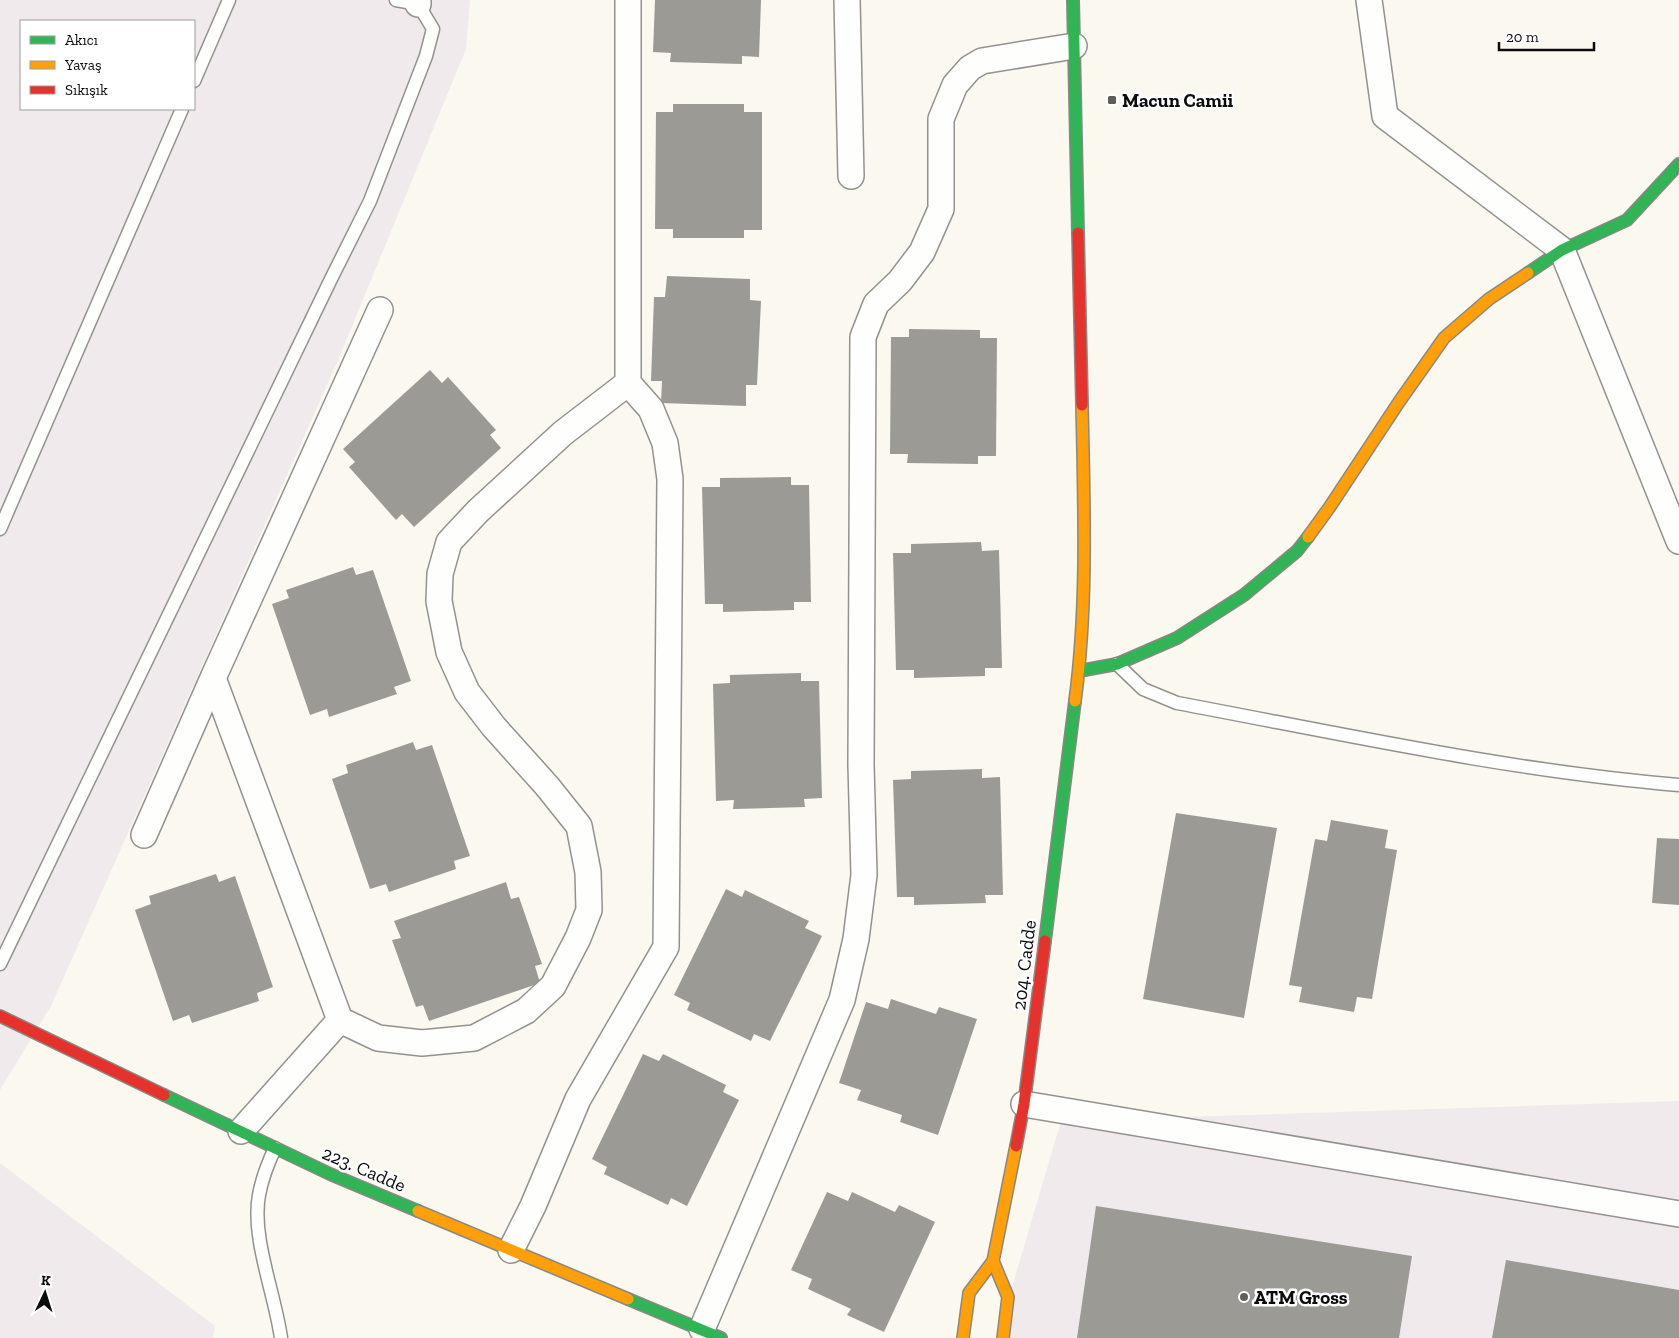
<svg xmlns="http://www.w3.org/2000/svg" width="1679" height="1338" font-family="'Zilla Slab',serif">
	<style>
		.industrial { fill: #f1eaed; fill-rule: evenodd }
		.building { fill: #9c9a95 }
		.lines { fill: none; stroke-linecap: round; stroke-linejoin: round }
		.lane-casing { stroke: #93928e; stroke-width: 15 }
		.street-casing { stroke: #93928e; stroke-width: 28 }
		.fast-casing { stroke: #898884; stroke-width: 14 }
		.slow-casing { stroke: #898884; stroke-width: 14 }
		.jam-casing { stroke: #898884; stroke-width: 14 }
		.lane { stroke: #fefefd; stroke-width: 12 }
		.street { stroke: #fefefd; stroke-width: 25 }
		.fast { stroke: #30b455; stroke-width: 11 }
		.slow { stroke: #ff9f0a; stroke-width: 11 }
		.jam { stroke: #e5322d; stroke-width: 11 }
		.poi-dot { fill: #5f5e5b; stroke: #fff; stroke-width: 2 }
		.labels { text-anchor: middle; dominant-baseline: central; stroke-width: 5; stroke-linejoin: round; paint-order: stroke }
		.poi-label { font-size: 19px; font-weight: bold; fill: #0b0b0b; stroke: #fff; text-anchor: start }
		.street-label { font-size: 19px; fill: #0b0b0b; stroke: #fff }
	</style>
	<rect width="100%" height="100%" fill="#faf8ef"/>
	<path class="industrial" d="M0,0H470L466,49L339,358L51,1006L0,1090ZM21,21H194V109H21Z
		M1679,1101V1338H997L1061,1121Z
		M0,1163L215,1326L213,1338H0Z"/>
	<path class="building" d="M655,0H761L759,57L742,56V64L670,62L671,53L653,52Z
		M673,104H744V112H762V230H744V238H673V229H655L656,112H673Z
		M667,276L750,279V300L761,301L757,385H746V406L661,403L662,381H651L654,297H665Z
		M909,329L980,330V338H997L996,456H978V464L907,463L908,454H890L891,337H909Z
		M430,370L442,383L448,377L496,430L490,435L501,448L414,527L402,514L396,520L349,467L355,462L343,449Z
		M791,477V485H809L811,602H794V610L723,612V604H705L702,487H720V478Z
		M981,542L982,551L999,550L1002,668H985V676L914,678V670H896L893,553H911V544Z
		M353,567L356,575L373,570L411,681L394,687L397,694L329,717L327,709L310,715L272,604L289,598L286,590Z
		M801,673V681H819L822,798L804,799L805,807L733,809L734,800L716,801L713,684L730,683V675Z
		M413,742L416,750L432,745L470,856L454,861L456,869L389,892L386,884L370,889L332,779L348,773L346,765Z
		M982,769V778L1000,777L1003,895H985L986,903L914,905V897H897L893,780L911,779V771Z
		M1176,813L1277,828L1244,1018L1143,999Z
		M1331,820L1388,830L1385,848L1397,850L1372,999L1357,997L1354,1012L1299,1002L1302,987L1289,985L1315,839L1327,841Z
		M1657,838L1679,839V905L1652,903Z
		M216,874L219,882L235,876L273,987L257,993L259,1001L192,1023L189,1015L173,1021L135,910L151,904L149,896Z
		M506,882L511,899L519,897L542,964L535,966L540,983L429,1021L423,1005L416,1007L392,940L401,938L394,921Z
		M726,889L742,897L745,890L809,921L805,928L822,936L770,1041L754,1034L751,1041L687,1010L690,1003L674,995Z
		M891,999L936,1014L939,1007L977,1019L938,1135L900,1122L902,1115L857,1100L861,1090L839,1083L866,1002L888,1009Z
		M643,1054L659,1061L663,1054L726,1085L723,1092L739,1100L687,1206L671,1198L668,1205L604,1174L607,1167L592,1159Z
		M827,1192L848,1201L852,1192L895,1212L899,1205L935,1222L884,1332L847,1315L851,1309L808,1289L812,1279L791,1270Z
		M1096,1206L1412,1256L1399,1338H1077Z
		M1506,1260L1679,1290V1338H1492Z"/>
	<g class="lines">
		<defs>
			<path id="lane" d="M194,81L229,0
				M0,529L182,109
				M1117,664L1143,689L1177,703C1343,734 1510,771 1679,785
				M0,964L331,279L370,201L426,56L433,29L418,4L396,0
				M275,1148C268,1163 262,1178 259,1195C251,1237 275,1294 281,1338"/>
			<path id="street" d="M847,0L851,176
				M1369,0L1385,116L1562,250L1679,541
				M418,4V0
				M213,678L380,310
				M144,835L213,678L340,1020L241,1131
				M340,1020L378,1038L422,1043L474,1038L526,1011L553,986L578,938L589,910L588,872L579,826L547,786L494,727L467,692L449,652L439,601L440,574L449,542L478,511L563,433L628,383
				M1024,1104L1679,1214
				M511,1250L533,1206L578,1099L666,947L670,479L665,443L651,409L628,383V0
				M702,1329L842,1000L856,939L864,875L861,765L863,337L876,304L900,281L922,252L941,209V119L955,85L970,68L982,61L1074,46"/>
			<path id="fast" d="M1073,0L1078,233
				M1528,273L1562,250L1627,220L1679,164
				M1079,671L1117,664L1177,638L1244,595L1297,551L1308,537
				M1045,941L1075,701
				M164,1095L330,1174L418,1211
				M628,1299L721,1338"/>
			<path id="slow" d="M1308,537L1329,508L1399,402L1444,338L1489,299L1528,273
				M1075,701C1088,604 1084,503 1082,405
				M418,1211L628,1299
				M993,1261L1008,1297L1003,1338
				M963,1338L969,1293L993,1261L1016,1146"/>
			<path id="jam" d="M1078,233L1082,405
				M0,1016L164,1095
				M1016,1146L1024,1104L1045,941"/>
		</defs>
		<use href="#lane" class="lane-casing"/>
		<use href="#street" class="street-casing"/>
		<use href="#fast" class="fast-casing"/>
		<use href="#slow" class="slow-casing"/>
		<use href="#jam" class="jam-casing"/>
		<use href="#lane" class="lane"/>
		<use href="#street" class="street"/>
		<use href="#fast" class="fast"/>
		<use href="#slow" class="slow"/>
		<use href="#jam" class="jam"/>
	</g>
	<g class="poi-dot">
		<rect x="1107" y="95" width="10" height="10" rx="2.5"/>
		<circle cx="1244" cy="1297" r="5"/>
	</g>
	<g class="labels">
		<g class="poi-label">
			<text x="1122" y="100">Macun Camii</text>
			<text x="1254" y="1297">ATM Gross</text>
		</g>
		<g class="street-label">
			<text transform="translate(1024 965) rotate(-83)">204. Cadde</text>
			<text transform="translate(364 1169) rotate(23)">223. Cadde</text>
		</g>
	</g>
	<rect x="20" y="20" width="175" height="90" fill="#ffffff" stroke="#9d9d9d"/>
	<rect x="30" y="36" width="25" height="8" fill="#30b455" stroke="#9d9d9d"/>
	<text x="65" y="45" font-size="15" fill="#0b0b0b">Akıcı</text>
	<rect x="30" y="61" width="25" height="8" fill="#ff9f0a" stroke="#9d9d9d"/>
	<text x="65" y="70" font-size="15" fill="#0b0b0b">Yavaş</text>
	<rect x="30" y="86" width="25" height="8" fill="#e5322d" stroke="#9d9d9d"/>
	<text x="65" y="95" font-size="15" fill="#0b0b0b">Sıkışık</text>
	<g transform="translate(45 1293) rotate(4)" stroke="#ffffff" stroke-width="4" paint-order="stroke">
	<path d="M0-4L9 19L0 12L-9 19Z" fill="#0b0b0b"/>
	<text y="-8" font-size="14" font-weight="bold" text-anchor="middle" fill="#0b0b0b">K</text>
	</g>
	<path d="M1499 42v8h95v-8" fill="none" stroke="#0b0b0b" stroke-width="2.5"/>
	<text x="1506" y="42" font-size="15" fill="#0b0b0b" stroke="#ffffff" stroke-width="4" paint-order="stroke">20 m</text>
</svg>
